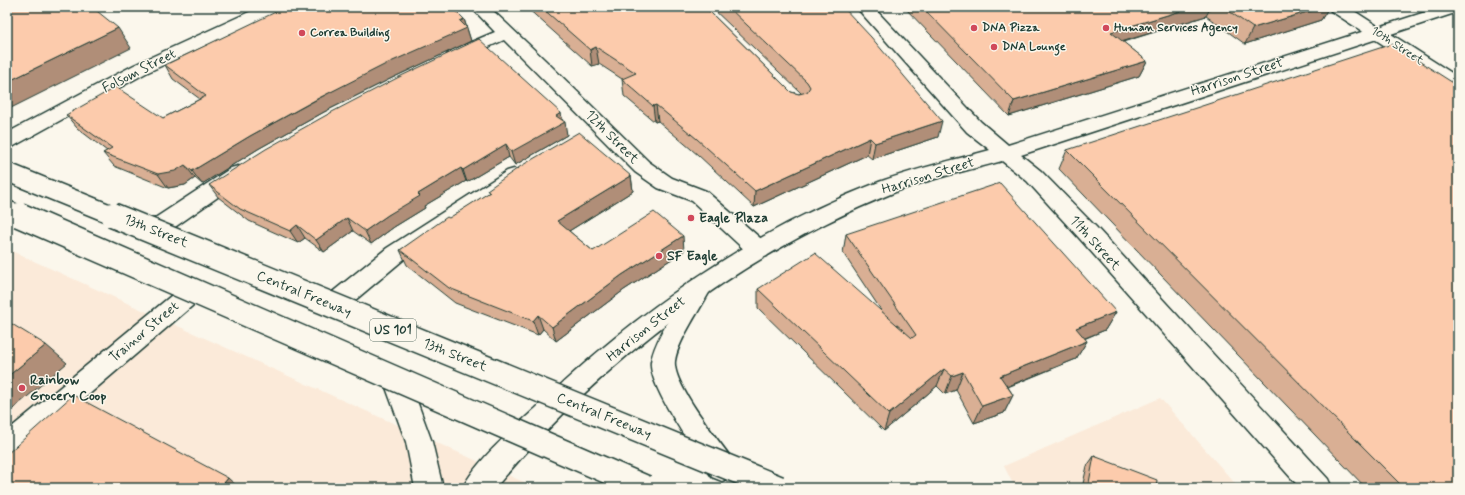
<svg xmlns="http://www.w3.org/2000/svg" width="1465" height="495" font-family="Mynerve,sans-serif">
	<style>
		.built { fill: #fbead9 }
		.lines { fill: none; stroke-linecap: round; stroke-linejoin: round }
		.minor-casing { stroke: #1f3d34; stroke-width: 3 }
		.tertiary-casing { stroke: #1f3d34; stroke-width: 3 }
		.secondary-casing { stroke: #1f3d34; stroke-width: 3 }
		.minor { fill: #fbf7ec; fill-rule: evenodd }
		.tertiary { fill: #fbf7ec; fill-rule: evenodd }
		.secondary { fill: #fbf7ec; fill-rule: evenodd }
		.motorway-bridge-far1-casing { stroke: #1f3d34; stroke-width: 21; stroke-linecap: butt }
		.motorway-bridge-casing { stroke: #1f3d34; stroke-width: 27; stroke-linecap: butt }
		.motorway-bridge-far1 { stroke: #fbf7ec; stroke-width: 18 }
		.motorway-bridge { stroke: #fbf7ec; stroke-width: 24 }
		.wall { fill: #d9af94; stroke: #1f3d34 }
		.shaded-wall { fill: #b08e78; stroke: #1f3d34 }
		.building { fill: #fccbac; stroke: #1f3d34 }
		.poi-dot { fill: #d1495b; stroke: #fbf7ec; stroke-width: 1.5 }
		.labels { text-anchor: middle; dominant-baseline: central; stroke-width: 3; stroke-linejoin: round; paint-order: stroke }
		.far-poi-label { font-size: 12px; font-weight: bold; fill: #1f3d34; stroke: #fbf7ec; text-anchor: start }
		.far-street-label { font-size: 12px; fill: #1f3d34; stroke: #fbf7ec }
		.shield { fill: #fbf7ec; stroke: #61756b; stroke-width: 1 }
		.shield-label { font-size: 13px; font-weight: bold; fill: #1f3d34 }
		.street-label { font-size: 14px; fill: #1f3d34; stroke: #fbf7ec }
		.poi-label { font-size: 14px; font-weight: bold; fill: #1f3d34; stroke: #fbf7ec; text-anchor: start }
	</style>
	<rect width="100%" height="100%" fill="#fbf7ec"/>
	<filter id="ink" filterUnits="userSpaceOnUse"><feTurbulence type="fractalNoise" baseFrequency=".025" numOctaves="2"/><feDisplacementMap in="SourceGraphic" scale="8" xChannelSelector="R" yChannelSelector="G"/><feConvolveMatrix kernelMatrix="1 2 1 2 8 2 1 2 1" color-interpolation-filters="sRGB"/></filter>
	<g filter="url(#ink)">
		<path class="built" d="M7,249L537,488H7Z
			M1160,398L1239,488H1015L1004,466Z"/>
		<g class="lines">
			<defs>
				<path id="minor" d="M471,7H489L545,60L649,162L672,178L706,191L767,244L770,250L767,256L759,258L751,256L692,201L658,188L635,172L504,40L462,59L456,60L450,59L447,55L450,51L495,32Z
					M238,166L245,168L248,173L245,178L162,236L154,238L146,236L143,230L146,224L231,168Z
					M514,169L521,171L524,176L521,181L403,260L341,312L333,314L325,312L321,305L325,298L387,248L507,171Z
					M191,284L199,286L203,293L199,300L16,457L7,460V431L183,286Z"/>
				<path id="tertiary" d="M856,7H873L981,122L1008,145L1371,29L1377,28L1383,29L1386,33L1383,37L1021,155L1041,171L1096,227L1328,479L1332,488H1300L1080,239L1027,181L1002,161C966,171 928,179 893,193C739,255 601,362 495,488H463C474,463 515,427 536,408C634,313 751,231 879,182C915,169 953,160 990,150L967,132Z"/>
				<path id="secondary" d="M260,7H282L280,11L146,73L14,146L7,148V133L134,65Z
					M1329,7H1348L1379,27L1441,7H1458V12L1391,34L1458,77V91L1452,89L1331,11Z
					M701,278L709,281L712,287C702,307 678,340 675,361C672,384 718,439 732,459L735,468L732,477L722,481L712,477C697,454 648,387 651,362C654,339 681,302 693,281Z
					M397,371L406,374L410,382L432,442L443,488H415L406,442L384,382L388,374Z"/>
			</defs>
			<use href="#minor" class="minor-casing"/>
			<use href="#tertiary" class="tertiary-casing"/>
			<use href="#secondary" class="secondary-casing"/>
			<use href="#minor" class="minor"/>
			<use href="#tertiary" class="tertiary"/>
			<use href="#secondary" class="secondary"/>
			<defs>
				<path id="motorway-bridge-far1" d="M7,172L115,216
					M7,210L21,216"/>
				<path id="motorway-bridge" d="M19,215L646,488
					M112,215L779,488"/>
			</defs>
			<use href="#motorway-bridge-far1" class="motorway-bridge-far1-casing"/>
			<use href="#motorway-bridge" class="motorway-bridge-casing"/>
			<use href="#motorway-bridge-far1" class="motorway-bridge-far1"/>
			<use href="#motorway-bridge" class="motorway-bridge"/>
		</g>
		<path class="wall" d="M526,7H705L791,92L799,94L801,93L711,7H843L938,137L872,159L867,155L754,207L698,155L658,121L655,122L624,96L622,79L599,64L592,66Z
			M904,7H1329L1321,20L1245,44L1206,16L1123,42L1147,61L1139,76L1009,116Z
			M464,19L471,41L392,78L324,112L258,149L202,184L195,178L185,185L168,188L114,166L103,153L107,151L77,128L66,115L163,118L200,99L173,79L165,65Z
			M1458,32V42L1453,39Z
			M563,121L567,135L515,165L509,157L467,182L466,181L424,206L425,208L394,227L371,244L353,231L324,252L305,238L298,243L249,221L218,197L209,185Z
			M1067,150L1458,488H1366L1059,169Z
			M631,176L633,191L569,231L593,251H684L624,290L556,341L543,329L538,335L455,303L407,265L400,250L489,193L487,190Z
			M846,234L1116,312L1105,330L1084,339L1087,341L1076,359L1008,387L1013,395L1004,413L974,423L956,390L945,394L937,386L884,431L758,308V289L883,313L843,253Z
			M1094,456L1156,488H1082L1087,466Z"/>
		<path class="shaded-wall" d="M1194,7H1211L1206,16L1105,47L1111,32Z
			M1324,7H1329L1321,20L1245,44L1253,28Z
			M464,19L471,41L392,78L324,112L258,149L202,184L192,171L250,136Z
			M118,28L131,48L7,110V82Z
			M596,47L599,64L592,66L590,50Z
			M1147,61L1139,76L1009,116L1014,101Z
			M656,105L658,121L655,122L653,106Z
			M561,113L563,123L565,122L567,135L515,165L511,152L556,116Z
			M942,121L938,137L872,159L875,143Z
			M870,138L867,155L754,207L755,191Z
			M506,144L509,157L467,182L463,170Z
			M185,165L195,178L185,185L168,188L158,174Z
			M461,168L466,181L424,206L425,208L394,227L371,244L365,231L418,194Z
			M631,176L633,191L561,236L557,221Z
			M347,218L353,231L324,252L316,240Z
			M297,225L305,238L298,243L290,231Z
			M683,236L684,251L624,290L556,341L552,327L622,275Z
			M1116,312L1105,330L1065,346L1076,328Z
			M538,315L543,329L538,335L533,321Z
			M1087,341L1076,359L991,393L1000,376Z
			M46,345L67,363L7,414V377Z
			M944,369L937,386L884,431L889,414Z
			M963,372L956,390L945,394L952,376Z
			M1013,395L1004,413L974,423L982,406Z
			M228,478L239,488H220Z"/>
		<path class="building" d="M7,7H92L118,28L7,82Z
			M286,7H452L464,19L460,21L467,28L386,64L317,99L250,136L192,171L185,165L175,171L158,174L103,153L112,148L66,115L116,87L163,118L206,96L165,65Z
			M541,7H705L791,92L799,94L807,92L810,87L807,82L728,7H843L871,37L942,121L875,143L870,138L755,191L697,139L656,105L653,106L622,79L636,73L596,47L590,50Z
			M922,7H1194L1111,32L1147,61L1014,101Z
			M1223,7H1324L1253,28Z
			M479,39L561,113L556,116L565,122L511,152L506,144L463,170L461,168L418,194L420,196L388,215L365,231L347,218L316,240L297,225L290,231L240,209L209,185L266,149L332,112L399,77Z
			M1392,44L1458,86V488H1404L1067,150Z
			M579,132L631,176L557,221L593,251L654,212L683,236L622,275L552,327L538,315L533,321L449,288L400,250L447,217L449,218L490,192L487,190L521,166Z
			M1000,183L1116,312L1076,328L1087,341L1000,376L1013,395L982,406L963,372L952,376L944,369L889,414L758,289L815,253L912,338L916,335L846,234Z
			M7,321L46,345L7,377Z
			M73,395L228,478L220,488H7V454Z
			M1094,456L1157,480L1156,488H1088Z"/>
	</g>
	<g class="poi-dot">
		<circle cx="974" cy="28" r="4"/>
		<circle cx="1106" cy="28" r="4"/>
		<circle cx="302" cy="33" r="4"/>
		<circle cx="994" cy="47" r="4"/>
		<circle cx="691" cy="218" r="4"/>
		<circle cx="659" cy="256" r="4"/>
		<circle cx="22" cy="388" r="4"/>
	</g>
	<g class="labels">
		<g class="far-poi-label">
			<text x="982" y="28">DNA Pizza</text>
			<text x="1114" y="28">Human Services Agency</text>
			<text x="310" y="33">Correa Building</text>
			<text x="1002" y="47">DNA Lounge</text>
		</g>
		<g class="far-street-label">
			<text transform="translate(1397 46) rotate(33)">10th Street</text>
		</g>
		<rect class="shield" x="370" y="319" width="46" height="22" rx="3"/>
		<g class="shield-label">
			<text x="393" y="330">US 101</text>
		</g>
		<g class="street-label">
			<text transform="translate(139 71) rotate(-27)">Folsom Street</text>
			<text transform="translate(1237 77) rotate(-18)">Harrison Street</text>
			<text transform="translate(612 137) rotate(45)">12th Street</text>
			<text transform="translate(928 176) rotate(-17)">Harrison Street</text>
			<text transform="translate(156 231) rotate(22)">13th Street</text>
			<text transform="translate(1095 243) rotate(48)">11th Street</text>
			<text transform="translate(304 294) rotate(22)">Central Freeway</text>
			<text transform="translate(646 329) rotate(-38)">Harrison Street</text>
			<text transform="translate(144 332) rotate(-40)">Trainor Street</text>
			<text transform="translate(455 355) rotate(22)">13th Street</text>
			<text transform="translate(604 416) rotate(22)">Central Freeway</text>
		</g>
		<g class="poi-label">
			<text x="699" y="218">Eagle Plaza</text>
			<text x="667" y="256">SF Eagle</text>
			<text x="30" y="380">Rainbow<tspan x="30" dy="16">Grocery Coop</tspan></text>
		</g>
	</g>
	<rect width="1465" height="495" fill="none" stroke="#fbf7ec" stroke-width="24"/>
	<rect x="12" y="12" width="1441" height="471" fill="none" stroke="#1f3d34" stroke-width="1.5" filter="url(#ink)"/>
</svg>
